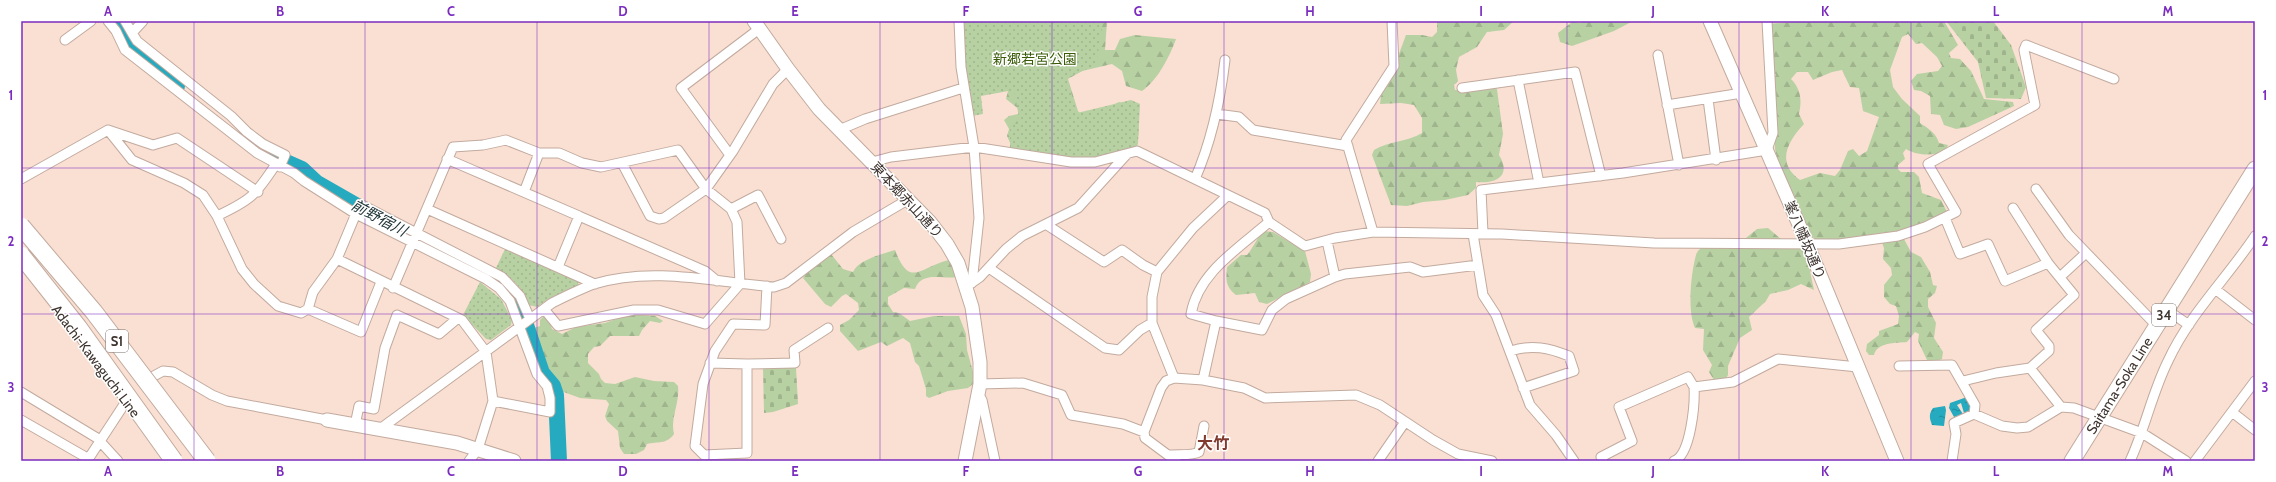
<svg xmlns="http://www.w3.org/2000/svg" width="2276" height="482" font-family="Cabin,'Noto Sans JP',sans-serif">
	<style>
		.forest { fill: url(#forest-firs); fill-rule: evenodd }
		.cemetery { fill: url(#cemetery-stones) }
		.park { fill: url(#park-dots) }
		.water { fill: url(#water-ripples) }
		.lines { fill: none; stroke-linecap: round; stroke-linejoin: round }
		.river { stroke: #25aabf; stroke-width: 16 }
		.street-casing { stroke: #c2aa9e; stroke-width: 11 }
		.secondary-casing { stroke: #c2aa9e; stroke-width: 15 }
		.primary-casing { stroke: #c2aa9e; stroke-width: 17 }
		.street { stroke: #fff; stroke-width: 9 }
		.secondary { stroke: #fff; stroke-width: 13 }
		.primary { stroke: #fff; stroke-width: 15 }
		.highway-bridge-casing { stroke: #c2aa9e; stroke-width: 19; stroke-linecap: butt }
		.highway-bridge { stroke: #fff; stroke-width: 17 }
		.grid { fill: none; stroke: #7b2cbf; stroke-width: 1; stroke-opacity: 0.55 }
		.labels { text-anchor: middle; dominant-baseline: central; stroke-width: 3; stroke-linejoin: round; paint-order: stroke }
		.shield { fill: #fff; stroke: #78716d; stroke-width: 1 }
		.shield-label { font-size: 13px; font-weight: bold; fill: #3e342f }
		.park-label { font-size: 14px; fill: #395b08; stroke: #fff }
		.street-label { font-size: 14px; fill: #3e342f; stroke: #fff }
		.water-label { font-size: 15px; font-style: italic; fill: #1b3034; stroke: #fff }
		.quarter-label { font-size: 16px; font-weight: bold; fill: #803a2e; stroke: #fff }
		.neatline { fill: none; stroke: #7b2cbf; stroke-width: 1.5 }
		.grid-label { font-size: 13px; text-anchor: middle; font-weight: bold; fill: #7b2cbf }
	</style>
	<defs>
		<pattern id="forest-firs" width="22" height="20" patternUnits="userSpaceOnUse"><rect width="22" height="20" fill="#b8d1a3"/><path d="M5 1l3.5 6h-7zM16 11l3.5 6h-7z" fill="#9fb48d"/></pattern>
		<pattern id="cemetery-stones" width="16" height="16" patternUnits="userSpaceOnUse"><rect width="16" height="16" fill="#b8d1a3"/><path d="M2 7V4a2 2 0 0 1 4 0v3zM10 15v-3a2 2 0 0 1 4 0v3z" fill="#9fb48d"/></pattern>
		<pattern id="park-dots" width="8" height="8" patternUnits="userSpaceOnUse"><rect width="8" height="8" fill="#b8d1a3"/><path d="M2 2h.1M6 6h.1" fill="none" stroke="#9fb48d" stroke-width="1.8" stroke-linecap="round"/></pattern>
		<pattern id="water-ripples" width="26" height="14" patternUnits="userSpaceOnUse"><rect width="26" height="14" fill="#25aabf"/><path d="M2 4q2-2 4 0t4 0M15 11q2-2 4 0t4 0" fill="none" stroke="#218b9c"/></pattern>
	</defs>
	<rect width="100%" height="100%" fill="#fae0d3"/>
	<path class="forest" d="M965,21H1107L1105,50H1115L1120,39L1135,35L1176,39C1170,56 1157,81 1142,91L1126,86L1122,71L1112,64L1082,71L1068,79L1078,111L1085,118L1119,102L1130,105C1138,121 1143,132 1133,148L1011,145L1007,136L1009,129L1004,120L1009,116L1018,114L1020,110L1006,99L1008,91Z
		M1437,21H1532H1514L1504,30L1487,32L1477,47L1459,57L1456,70L1458,81L1454,85L1455,90L1489,86L1497,89L1503,134L1499,155C1512,176 1496,184 1476,182V188L1468,195L1445,200L1423,202L1407,206L1391,205L1372,155L1374,150C1389,141 1407,142 1422,133V118L1414,105L1401,103L1380,104L1381,96L1388,83L1406,35H1422L1432,37L1437,32Z
		M1584,21H1633L1614,31L1572,46L1560,42L1558,33L1572,22L1581,23Z
		M1816,21H1944L1958,45L1949,53L1951,58L1960,59L1971,71L1984,99L2013,102L2014,106L1968,127L1956,129L1944,125L1940,115L1931,114L1930,96L1921,91L1914,90L1911,81L1917,74L1938,71L1942,66L1937,57L1922,43L1916,44L1908,34L1902,37L1890,70L1893,87L1902,99L1920,116V123C1928,128 1936,133 1939,143L1948,145L1944,153C1931,155 1917,156 1906,149L1903,153L1905,159L1898,165V169L1901,172H1914L1919,177L1922,193L1941,200L1947,212L1904,231V239L1911,252L1921,257L1930,272L1933,285L1937,286L1935,293L1928,299V307L1936,323L1934,338L1943,352L1942,359L1937,361L1927,360L1918,341L1919,334L1915,332L1907,342C1896,343 1877,342 1874,355H1869L1866,351L1867,344L1879,335V331L1898,324L1899,316L1896,306L1890,304L1884,297V285L1892,275L1891,268L1883,259L1884,248L1882,243L1816,241L1809,232L1778,162L1775,149V139L1766,101V89L1776,75C1763,60 1760,44 1765,24ZM1842,70L1850,87L1859,88L1863,111L1879,117L1867,151L1859,156L1853,149L1848,151L1840,170L1835,176L1820,173L1800,180C1776,163 1787,142 1804,124L1799,114C1802,100 1801,89 1791,79L1797,72H1808L1813,80L1832,72Z
		M1768,228L1782,240H1798L1806,252L1814,290L1801,284L1788,290L1770,294L1766,301L1749,317L1752,330L1740,338L1728,366V375L1724,382L1714,380L1709,372L1712,365L1703,350L1704,329L1695,328C1687,311 1691,273 1696,255C1697,251 1701,248 1704,245L1741,242L1757,229Z
		M1265,231L1273,232L1305,251L1311,274L1310,282L1267,304L1259,302L1255,293L1236,295C1225,286 1226,280 1227,267L1241,255H1247C1254,247 1256,238 1265,231Z
		M895,250C910,290 921,266 949,260L957,277C943,280 922,270 915,289L904,288L888,297V304L893,312L899,313L910,321L934,316H959L966,334L967,350L973,372V384L968,388L948,391L929,398L926,396V389L919,366L915,362L910,343L903,338L887,346L881,342L858,351L840,331V325L849,320L859,310L858,303L846,294L842,296L831,307L825,304L803,278L808,272L831,254L843,269L853,272C858,260 882,254 895,250Z
		M630,314L655,316L663,321L660,323L650,321L642,330L639,336H610L600,346L594,347L588,354V363L599,374L601,379L605,383L615,384L635,377L654,381L674,382L678,386C680,403 670,418 674,434C666,445 658,441 647,444L644,450L636,454H624L620,448L618,431L607,421L605,416L609,404L606,400L580,398L561,391L558,384L544,370L530,329L540,326V320L544,316L550,323L552,329L562,334L576,327L605,323Z"/>
	<path class="cemetery" d="M1946,21H1993L2011,45L2026,87L2021,99L1986,98L1978,62Z
		M796,367L798,404L773,412L764,413L763,369Z"/>
	<path class="park" d="M963,21H1103L1096,65L1067,78L1077,113L1131,100L1140,104L1138,144L1135,150L1094,160L1010,151V125L1020,123L1014,90L981,96L983,114L972,116L965,75Z
		M505,249L579,280L578,286L550,298L537,307L529,305C522,288 512,277 496,268Z
		M480,282L501,299L512,320L511,325L491,340L486,339L463,315Z"/>
	<path class="water" d="M1967,397L1972,410L1964,413L1961,403L1957,405L1963,414L1954,417L1949,408L1950,403Z
		M1945,406L1946,410L1944,426L1932,425C1930,419 1928,415 1933,408Z"/>
	<g class="lines">
		<path class="river" d="M116,21L130,45L177,86
			M246,139L259,150L302,169L317,183L373,215
			M478,269C496,278 512,288 520,307L542,373L553,386L556,395L559,461"/>
		<defs>
			<path id="street" d="M108,21L116,31L125,50L257,153L294,173L304,181L356,214L486,279L499,288L510,301L537,374L547,386L550,398V412L493,401
				M125,21L132,33L143,21
				M959,21L961,67L974,147L979,218L972,283
				M132,33L137,41L231,116L247,132L263,144L285,155L280,167
				M65,40L91,21
				M1658,55L1679,165
				M1518,80L1539,183
				M1462,88L1575,72L1601,176
				M1708,99L1716,160
				M1667,105L1742,93
				M1217,114L1239,117L1253,130L1348,146
				M108,130L132,160L184,183L203,195L217,216L242,269L254,284L278,306L301,313L308,309
				M839,130L865,119L963,88
				M730,155L681,88L759,29
				M447,159L579,216L558,267
				M872,162L891,157L974,147L1071,162H1095L1137,151L1265,213L1269,222L1305,246L1335,238L1373,232L1502,234L1654,243L1839,244L1898,236L1925,227L1956,212L1928,164L2035,105L2024,50L2026,45L2114,79
				M622,163L650,216L659,219L664,218L706,189L733,151L773,84L788,69
				M21,179L108,130L153,145L177,138L258,192
				M1195,179C1212,140 1220,102 1225,60
				M2036,189L2069,235L2157,326
				M524,192L539,153
				M2013,208L2048,263L2074,295L2036,330L2049,346V351L2030,368
				M427,209L595,284
				M731,209L758,195L781,239
				M217,216C251,200 255,196 276,164
				M579,216L705,271L717,281
				M1945,218L1960,254L1988,244L2005,281L2048,263
				M1047,225L1104,262L1122,250L1143,265L1157,272L1152,297V323L1174,378
				M1373,232L1346,140L1394,66L1392,21
				M1483,233L1481,190L1623,173L1767,150L1773,133L1767,21
				M1473,234L1483,295L1496,315L1530,405L1556,435L1574,461
				M1327,241L1335,277
				M337,259L313,292L308,309L361,332L381,282
				M989,268L1105,348L1119,350L1140,330L1152,323
				M1157,272L1193,228L1227,196
				M2060,277L2086,253
				M970,284L980,277L1006,249L1022,236L1078,208L1127,154
				M767,286L765,325L733,324L715,351L703,384L695,446L704,455L747,453V364L795,363L794,350L828,328
				M393,288L453,147L483,145L506,140L539,153H559L582,163L601,167L678,150L706,189L731,209L737,222L740,284L705,324L658,310H634L558,326L544,309
				M2215,289L2255,320
				M2167,310L2189,325
				M1216,321L1191,314C1198,273 1239,248 1269,222
				M1511,351C1532,344 1549,348 1569,356L1574,371L1523,388
				M710,363L747,364
				M1899,366L1952,365L1975,405L1974,414
				M152,377L163,371L173,372L212,395L227,401L327,420
				M1203,380L1216,321L1262,330L1272,310L1286,299L1335,277L1345,274L1410,267L1423,272L1478,265
				M1963,381L1996,373L2030,368L2061,407
				M980,384L1023,383L1062,395L1071,415L1123,424L1144,432
				M21,392L97,438L118,461
				M978,394L982,400L995,461
				M2232,412L2255,430
				M21,420L89,459
				M355,425L359,406L374,409L385,348L397,315L439,334L458,318
				M380,429L552,303C566,296 580,289 594,284C652,266 715,282 774,287L786,283L853,232L909,199
				M1170,455C1178,454 1193,456 1199,452L1204,426
				M87,461L127,400
				M469,461L478,449L493,401L486,352L462,320L337,259L360,204L502,277L520,296L530,319
				M1176,461L1145,438L1144,432L1161,388L1166,381L1174,378L1203,380L1244,388L1265,398L1356,395L1380,405L1433,440L1458,454L1492,461
				M1378,461L1405,422
				M1603,461L1601,457L1632,441L1619,407L1688,377L1694,387
				M1674,461C1691,455 1695,403 1694,387L1733,382L1778,359L1858,367
				M1952,461L1956,434L1954,423L1974,414L2002,426L2017,428L2028,427L2061,407L2074,408L2142,433L2186,461
				M2130,461C2145,429 2152,393 2168,361C2189,315 2227,278 2255,236
				M2195,461L2255,381"/>
			<path id="secondary" d="M754,21L788,69L819,109L930,222L947,244L958,263L972,307L980,362V384L965,461
				M1710,21L1807,243L1897,461
				M327,420L457,443L514,461"/>
			<g id="primary">
				<path id="s1" d="M2072,461L2255,169"/>
			</g>
		</defs>
		<use href="#street" class="street-casing"/>
		<use href="#secondary" class="secondary-casing"/>
		<use href="#primary" class="primary-casing"/>
		<use href="#street" class="street"/>
		<use href="#secondary" class="secondary"/>
		<use href="#primary" class="primary"/>
		<defs>
			<path id="highway-bridge" d="M21,226L94,312L207,461
				M21,255L78,327L174,461"/>
		</defs>
		<use href="#highway-bridge" class="highway-bridge-casing"/>
		<use href="#highway-bridge" class="highway-bridge"/>
	</g>
	<path class="grid" d="M194,21V461M365,21V461M537,21V461M709,21V461M880,21V461M1052,21V461M1224,21V461M1396,21V461M1567,21V461M1739,21V461M1911,21V461M2082,21V461M21,168H2255M21,314H2255"/>
	<g class="labels">
		<g class="shield">
			<rect x="2152" y="304" width="24" height="22" rx="3"/>
			<rect x="106" y="330" width="22" height="22" rx="3"/>
		</g>
		<g class="shield-label">
			<text x="2164" y="315">34</text>
			<text x="117" y="341">S1</text>
		</g>
		<g class="park-label">
			<text x="1035" y="59">新郷若宮公園</text>
		</g>
		<g class="street-label">
			<text transform="translate(907 200) rotate(47)">東本郷赤山通り</text>
			<text transform="translate(1805 240) rotate(67)">峯八幡坂通り</text>
			<text transform="translate(96 361) rotate(53)">Adachi-Kawaguchi Line</text>
			<text stroke="none"><textPath href="#s1" startOffset="89">Saitama-Soka Line</textPath></text>
		</g>
		<g class="water-label">
			<text transform="translate(379 218) rotate(28)">前野宿川</text>
		</g>
		<g class="quarter-label">
			<text x="1213" y="443">大竹</text>
		</g>
	</g>
	<rect width="2276" height="482" fill="none" stroke="#ffffff" stroke-width="44"/>
	<rect x="22" y="22" width="2232" height="438" class="neatline"/>
	<g class="grid-label">
		<text x="108" y="16">A</text>
		<text x="280" y="16">B</text>
		<text x="451" y="16">C</text>
		<text x="623" y="16">D</text>
		<text x="795" y="16">E</text>
		<text x="966" y="16">F</text>
		<text x="1138" y="16">G</text>
		<text x="1310" y="16">H</text>
		<text x="1481" y="16">I</text>
		<text x="1653" y="16">J</text>
		<text x="1825" y="16">K</text>
		<text x="1996" y="16">L</text>
		<text x="2168" y="16">M</text>
		<text x="11" y="100">1</text>
		<text x="2265" y="100">1</text>
		<text x="11" y="246">2</text>
		<text x="2265" y="246">2</text>
		<text x="11" y="392">3</text>
		<text x="2265" y="392">3</text>
		<text x="108" y="476">A</text>
		<text x="280" y="476">B</text>
		<text x="451" y="476">C</text>
		<text x="623" y="476">D</text>
		<text x="795" y="476">E</text>
		<text x="966" y="476">F</text>
		<text x="1138" y="476">G</text>
		<text x="1310" y="476">H</text>
		<text x="1481" y="476">I</text>
		<text x="1653" y="476">J</text>
		<text x="1825" y="476">K</text>
		<text x="1996" y="476">L</text>
		<text x="2168" y="476">M</text>
	</g>
</svg>
